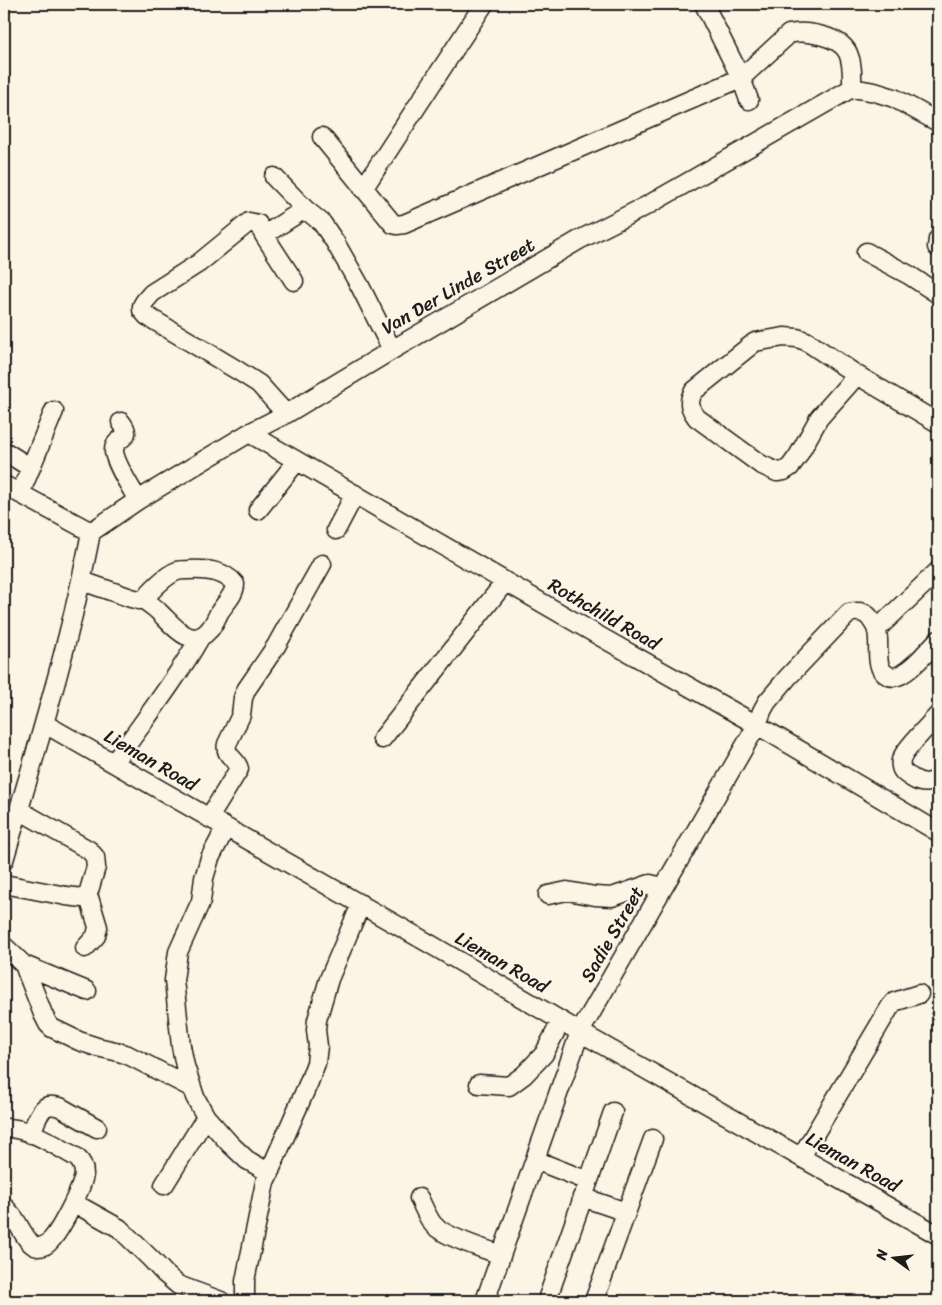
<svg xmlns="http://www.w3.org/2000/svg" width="942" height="1305" font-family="Sriracha,sans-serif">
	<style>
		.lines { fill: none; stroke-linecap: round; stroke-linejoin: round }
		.minor-casing { stroke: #1c1c1c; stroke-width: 21 }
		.minor { stroke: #fcf5e5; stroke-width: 18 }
		.labels { text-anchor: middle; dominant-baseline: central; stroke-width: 5; stroke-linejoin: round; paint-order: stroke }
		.street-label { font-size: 19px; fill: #1c1c1c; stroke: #fcf5e5 }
	</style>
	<rect width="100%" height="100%" fill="#fcf5e5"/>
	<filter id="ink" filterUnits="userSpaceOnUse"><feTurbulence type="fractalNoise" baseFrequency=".02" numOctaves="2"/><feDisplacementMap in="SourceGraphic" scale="10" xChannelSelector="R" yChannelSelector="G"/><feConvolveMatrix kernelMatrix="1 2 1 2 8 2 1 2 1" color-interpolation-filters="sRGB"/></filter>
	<g filter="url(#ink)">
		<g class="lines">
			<defs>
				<path id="minor" d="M704,4L741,78L749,100
					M852,88L875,92L894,98L938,122
					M322,137L393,224L397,225L404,224L741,78L789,34C805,30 840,36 848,53C853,64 852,76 852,88
					M274,177L305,209L322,223L335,242L360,286L392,350
					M363,189L484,4
					M264,235L305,209
					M938,239L937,247H938
					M866,252L909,275L938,294
					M857,375L819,418L798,456L790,467L784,471L777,472L760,464L697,418C690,409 687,402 694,391L755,342L784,337L797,338L806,341L857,375L938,423
					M286,414L259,384L237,370L147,316L142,310V306L145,301L152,293L199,263L249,222L258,224L264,235L294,281
					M121,422C136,441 113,435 114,452C116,465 131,488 138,500
					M249,433L601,637L757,725L938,832
					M4,451L31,468
					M4,485L91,532L138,500L249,433L286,414L392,350L579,240L648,205L852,88
					M20,494L54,411
					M258,510L297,461
					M336,530L355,494
					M82,581L131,598L139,600H144C149,604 155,607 159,612C172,624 191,651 209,630C213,626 216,619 219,613C224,604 235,595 235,584C224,570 205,569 188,570C185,570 180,570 177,571C166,575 150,591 144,600
					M877,629L938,571
					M938,715C930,724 904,750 901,760C900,763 901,769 903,771C905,774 909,776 912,778C921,784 929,784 938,779
					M45,724L430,944L592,1039L938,1235
					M382,739L505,582
					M114,763C143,722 176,680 201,636
					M209,818L239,769C237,759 224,756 227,744L241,715L243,698L246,690L276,646L322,564
					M224,826L220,839L210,858L204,878L201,901L178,952L174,980L181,1046L185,1066L195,1097L206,1117L230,1144L247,1160L270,1173
					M4,860C36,751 70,643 91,532
					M4,884L66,896L83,898L88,894L96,867L95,857L89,850L19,810
					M548,895L567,891L595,896L612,897L650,884L663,887
					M4,946L24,965L43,1014L48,1024L52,1028L79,1041L97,1047L115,1051L128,1055L192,1088
					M85,948L96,936L98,927L88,894
					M24,965L87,991
					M479,1084L509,1086L524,1075L544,1054L561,1021
					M4,1128C29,1127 54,1145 76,1157C81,1161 84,1167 84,1174C83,1187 60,1231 51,1240C48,1244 43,1247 38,1247C28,1246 20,1226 14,1218C11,1214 7,1210 4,1206
					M31,1134C34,1126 40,1108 48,1106C52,1105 56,1106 60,1107L97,1128
					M801,1157L890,1007L894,1002L919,994
					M535,1160L588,1181
					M164,1185L206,1117
					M582,1197L626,1212
					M419,1198C423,1206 427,1216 432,1223C441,1236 485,1249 501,1255
					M74,1203L119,1228L151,1259L165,1274L178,1285L221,1301
					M548,1297L613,1112
					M245,1301V1281L265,1182L309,1082L316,1063L318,1046L316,1030L317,1020L329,979L361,904
					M485,1301L580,1032L757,725L762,711L767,702L788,677L849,613C858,611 864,611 870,618C872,621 875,625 876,628C882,641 872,667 887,675C892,678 897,677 902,674C916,666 927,651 938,640
					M594,1301L653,1139"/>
			</defs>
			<use href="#minor" class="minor-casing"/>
			<use href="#minor" class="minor"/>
		</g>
	</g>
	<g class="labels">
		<g class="street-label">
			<text transform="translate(458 286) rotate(-30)">Van Der Linde Street</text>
			<text transform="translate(604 614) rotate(30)">Rothchild Road</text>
			<text transform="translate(151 760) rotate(30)">Lieman Road</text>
			<text transform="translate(612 934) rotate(-60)">Sadie Street</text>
			<text transform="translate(502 962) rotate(30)">Lieman Road</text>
			<text transform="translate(853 1162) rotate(29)">Lieman Road</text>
		</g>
	</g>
	<rect width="942" height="1305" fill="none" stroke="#fcf5e5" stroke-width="20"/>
	<rect x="10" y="10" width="922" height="1285" fill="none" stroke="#1c1c1c" stroke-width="2" filter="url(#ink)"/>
	<g transform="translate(894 1258) rotate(285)" stroke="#fcf5e5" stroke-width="4" paint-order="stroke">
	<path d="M0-4L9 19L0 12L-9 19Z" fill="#1c1c1c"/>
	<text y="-8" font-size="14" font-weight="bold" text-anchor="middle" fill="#1c1c1c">N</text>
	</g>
</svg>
